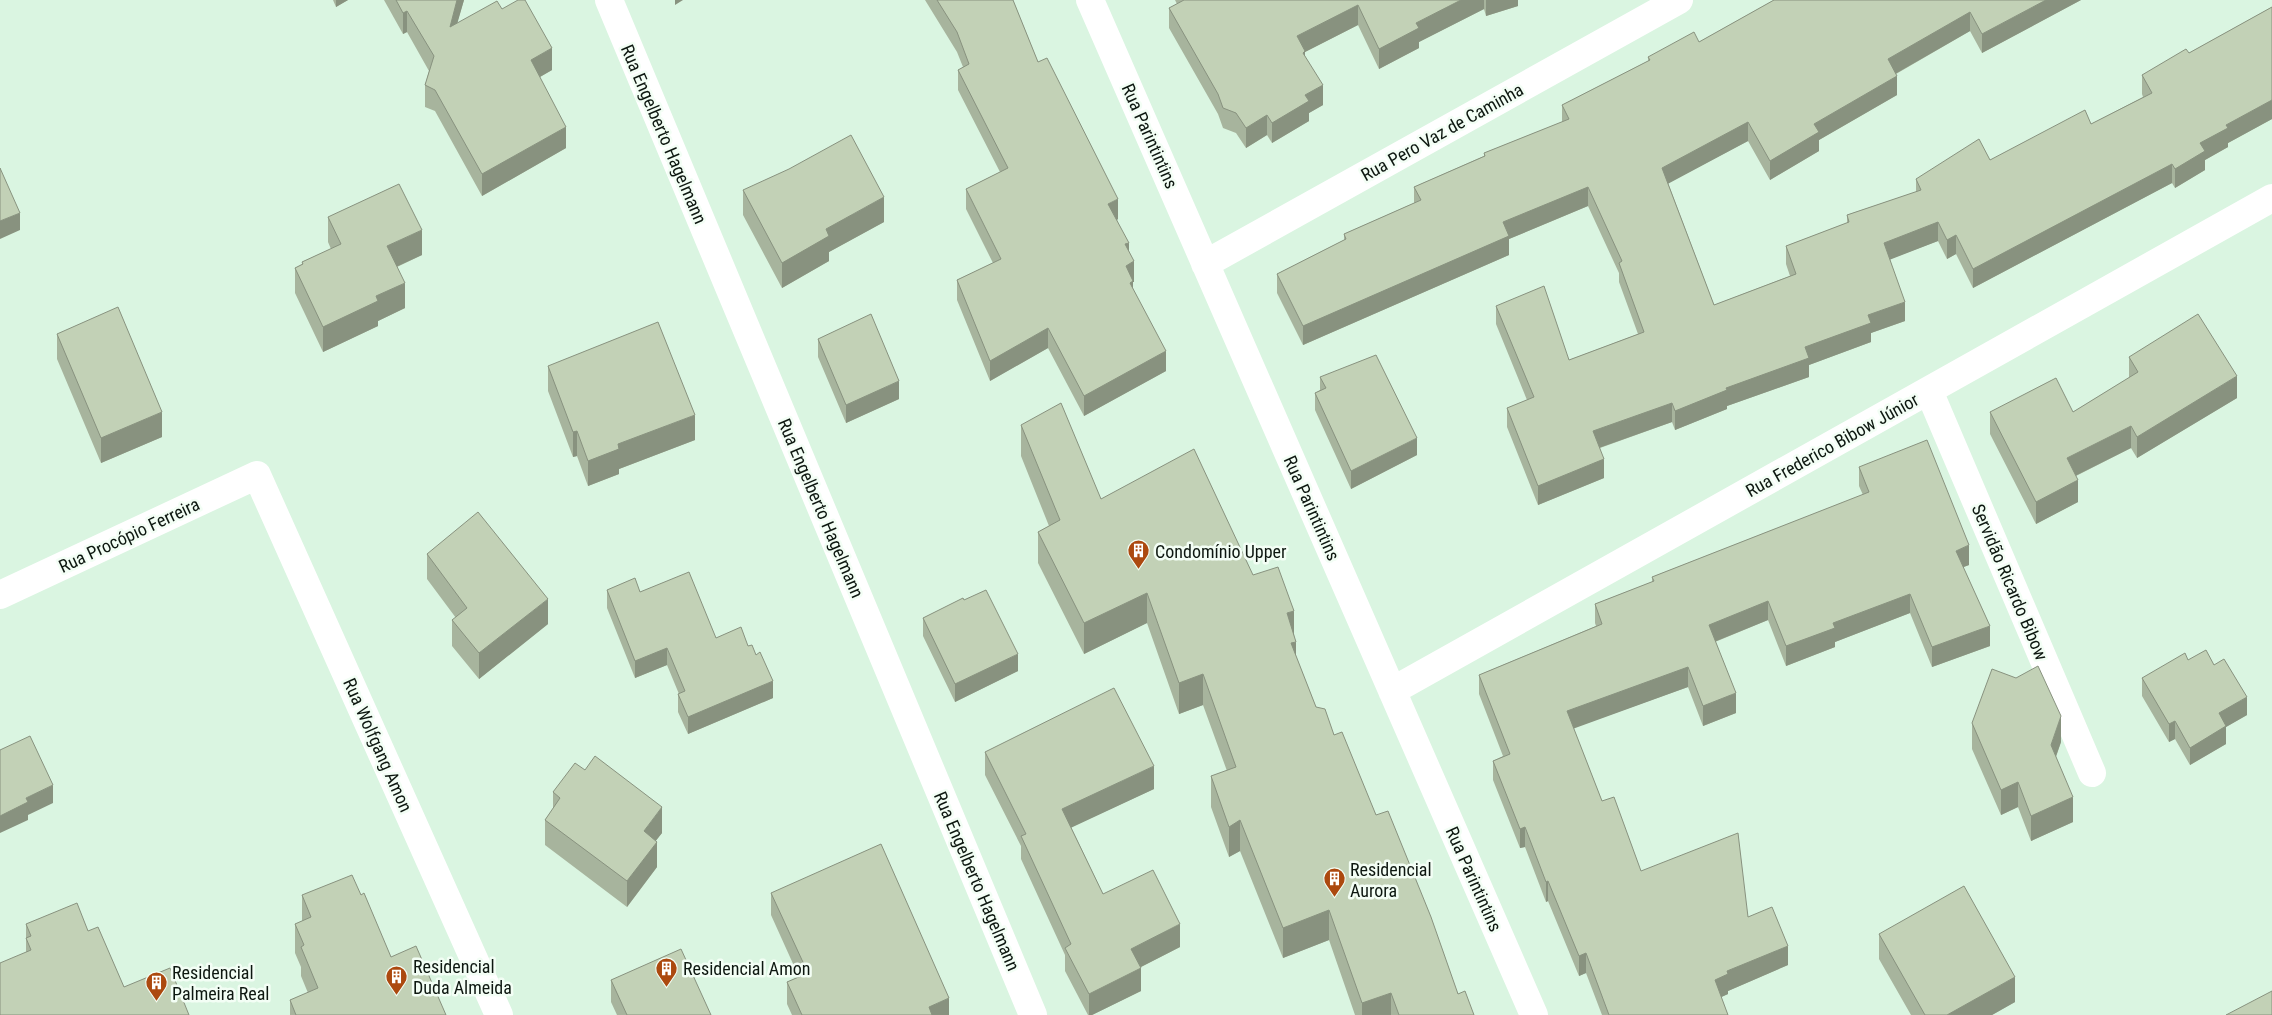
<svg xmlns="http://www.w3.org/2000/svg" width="2272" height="1015" font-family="'Roboto Condensed',sans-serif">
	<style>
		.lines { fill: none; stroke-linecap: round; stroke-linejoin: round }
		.street { stroke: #fff; stroke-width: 28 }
		.wall { fill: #a7b49d }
		.shaded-wall { fill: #88927f }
		.building { fill: #c2d1b6; stroke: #88927f }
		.labels { text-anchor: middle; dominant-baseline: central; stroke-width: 5; stroke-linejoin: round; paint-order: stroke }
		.street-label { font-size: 18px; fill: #0d1710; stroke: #f3fef5 }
		.poi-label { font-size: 18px; fill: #0d1710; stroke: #f3fef5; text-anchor: start }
	</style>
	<rect width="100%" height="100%" fill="#daf5e1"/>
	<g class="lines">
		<path class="street" d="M609,0L1033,1015
			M1090,0L1534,1015
			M1205,264L1679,0
			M1929,391L2092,773
			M0,595L257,475L499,1015
			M1392,691L2272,198"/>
	</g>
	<path class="wall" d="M333,0H348L336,7Z
		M384,0H464L457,23L502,9L552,70L540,77L566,148L482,196L435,111L425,107V85L429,71L407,32L403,34Z
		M925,0H1013L1038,62L1118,219L1117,220L1129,251L1134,282H1133V290L1166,371L1084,416L1048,348L990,381L957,300V280L993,263L966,209V189L1000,172L958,90V70L963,67L957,52Z
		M1175,0H1518V6L1486,16L1484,9L1419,42V48L1379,69L1358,25L1305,52V56L1323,105L1309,113V121L1272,143L1267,135L1246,148L1236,133L1223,128L1218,114L1169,28V8L1177,4Z
		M1774,0H2081L1982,53L1970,31L1896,74L1897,95L1819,140V151L1770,180L1748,141L1668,183L1714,305L1790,276L1786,264V246L1847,223V215L1916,192V179L1990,160L2091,124L2143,97L2142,94V75L2189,53L2272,7V119L2228,143V147L2205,160V170L2175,188L2172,183L1973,288L1956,254L1947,259L1938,241L1890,259L1905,321L1871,333V342L1809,365V377L1727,406V409L1675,430L1672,422L1600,448L1604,478L1538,505L1507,427V408L1527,400L1496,324V306L1569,360L1638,334L1619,282V273L1588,206L1509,239V255L1303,345L1277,293V274L1344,240V234L1414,203V187L1484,156V153L1562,122V105L1648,61V57L1699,42Z
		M743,190L884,222L829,252V261L782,288L743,215Z
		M328,217L422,255L397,267L405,308L378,321V326L323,352L295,293V268L302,264V262L331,249L328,242Z
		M57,334L162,437L101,463L57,359Z
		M818,339L899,399L846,423L818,357Z
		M2129,357L2237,398L2137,458L2131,448L2076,476L2078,502L2036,524L1990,434V412H2073L2129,378Z
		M548,366L695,440L619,469V474L588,486L577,456L573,457L548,391Z
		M1320,377L1417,455L1351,489L1315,410V393L1320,390Z
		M1021,425L1101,499L1253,575L1294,634L1296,657L1316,707L1334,735L1376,815L1458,994L1474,1015H1355L1329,940L1283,958L1240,851L1229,857L1211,807V776L1227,771L1203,705L1179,714L1147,623L1084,654L1038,563V532L1049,526L1021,456Z
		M1859,467L1969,565L1963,567L1990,646L1932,667L1910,613L1835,642V647L1786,666L1768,620L1715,642L1736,713L1703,726L1688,687L1573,728L1602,801L1641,871L1748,917L1788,965L1728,991V994L1721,997L1728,1015H1602L1586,973L1579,976L1548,901L1546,902L1525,847L1520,848L1493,780V761L1503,756L1479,694V675L1596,626L1595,623V604L1652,582V577L1863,495L1859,486Z
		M427,554L548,624L479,679L452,646V620L456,618L427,579Z
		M607,590L640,592L716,638L748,646L773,698L688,734L678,712V694H679L667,665L635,678L607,608Z
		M964,600L1018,671L955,702L923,636V618Z
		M2188,660L2214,665L2247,715L2226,727V744L2190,765L2175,739L2169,742L2142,696V678Z
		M1972,723L2061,742L2056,757L2073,822L2031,841L2018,807L2001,815L1972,749Z
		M985,752L1154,789L1071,827L1103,894L1180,947L1141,967V991L1092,1015H1088L1065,971V955L1021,859V846L985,775Z
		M553,792L662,833L656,840L657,867L627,907L545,845V820L553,809Z
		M771,893L949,1015H792L787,1004V982L799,977L771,915Z
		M302,895H361L391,957L446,1015H290V1000L308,993L301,976V967L295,953V924L302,921Z
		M26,924L88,931L124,987L189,1015L26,952Z
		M1879,934L2015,1002L1992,1015H1911L1879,959Z
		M611,980L711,1015H617L611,1002Z"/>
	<path class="shaded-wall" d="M336,0H348L336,7Z
		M457,0H464L450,49V27Z
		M675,0H683L675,5Z
		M1461,0H1484V9L1419,42V48L1379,69V49L1416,23Z
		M1486,0H1518V6L1486,16Z
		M2046,0H2081L1982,53V34Z
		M1358,5V25L1305,52V72L1297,36Z
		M407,11V32L403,34V13Z
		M1970,12V31L1888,78V59Z
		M552,48V70L531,82V60Z
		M1897,76V95L1819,140V151L1770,180V161L1814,124Z
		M1323,85V105L1309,113V121L1272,143V123L1305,95Z
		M2272,100V119L2228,143V147L2205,160V170L2175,188V169L2200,143L2226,125Z
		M1267,115V135L1246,148V128Z
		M1748,122V141L1662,187V168Z
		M566,127V148L482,196V174Z
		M2172,164V183L1973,288V269Z
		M1588,187V206L1509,239V255L1303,345V326L1503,222Z
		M884,197V222L829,252V261L782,288V263L826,229Z
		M1118,199V219L1108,225V204Z
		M20,213V230L0,239V221Z
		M1938,222V241L1884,262V243Z
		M422,230V255L387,271V246Z
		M1956,235V254L1947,259V240Z
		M1129,243V263L1125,244Z
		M1134,261V282H1133V301L1126,266Z
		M405,283V308L378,321V326L323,352V327L376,296Z
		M1905,302V321L1871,333V342L1809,365V377L1727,406V409L1675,430V411L1726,388L1868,315Z
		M1048,328V348L990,381V361Z
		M1166,351V371L1084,416V396Z
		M2237,376V398L2137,458V437Z
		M899,381V399L846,423V405Z
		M1672,403V422L1593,450V431Z
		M162,412V437L101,463V438Z
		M695,415V440L619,469V474L588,486V461L618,444Z
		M2131,426V448L2067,480V458Z
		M577,431V456L573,457V432Z
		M1417,438V455L1351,489V471Z
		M1604,459V478L1538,505V486Z
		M2078,480V502L2036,524V502Z
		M1969,545V565L1956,570V551Z
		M1147,593V623L1084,654V623Z
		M1910,594V613L1835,642V647L1786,666V646L1833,623Z
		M548,599V624L479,679V653Z
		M1768,601V620L1709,644V625Z
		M1294,611V642L1287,613Z
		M1990,626V646L1932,667V647Z
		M1296,642V672L1291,643Z
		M667,648V665L635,678V661Z
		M1018,654V671L955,702V684Z
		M1688,667V687L1567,731V711Z
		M1203,674V705L1179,714V683Z
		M773,681V698L688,734V717Z
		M1736,693V713L1703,726V706Z
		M2247,697V715L2226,727V744L2190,765V748L2219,713Z
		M2061,716V742L2051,770V745Z
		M2175,721V739L2169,742V724Z
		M1154,766V789L1062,832V809Z
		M2018,782V807L2001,815V790Z
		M53,785V803L28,815V820L0,833V816L26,798Z
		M2073,797V822L2031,841V816Z
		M662,807V833L644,856V831Z
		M1240,820V851L1229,857V827Z
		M1525,827V847L1520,848V829Z
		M657,842V867L627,907V881Z
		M1548,881V901L1546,902V882Z
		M1329,910V940L1283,958V928Z
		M1180,924V947L1131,972V949Z
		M1788,946V965L1728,991V994L1715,1000V980L1727,971Z
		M1586,953V973L1579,976V956Z
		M1141,968V991L1092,1015H1089V994Z
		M2015,977V1002L1992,1015H1947Z
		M1391,993V1015H1362V1003Z
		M949,998V1015H929V1007Z"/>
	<path class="building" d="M396,0H457L450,27L497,1L502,9L518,0H525L552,48L531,60L566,127L482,174L435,90L425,85L434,56L407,11L403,13Z
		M937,0H1013L1038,62L1047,58L1118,199L1108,204L1129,243L1125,244L1134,261L1126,266L1133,281L1130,283L1166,351L1084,396L1048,328L990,361L957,280L1001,259L966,189L1008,168L958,70L969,64L957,32Z
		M1184,0H1461L1416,23L1419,28L1379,49L1358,5L1297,36L1305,51L1303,53L1323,85L1305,95L1309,101L1272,123L1267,115L1246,128L1236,113L1223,108L1218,94L1169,8Z
		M1774,0H2046L1982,34L1970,12L1888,59L1897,76L1814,124L1819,132L1770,161L1748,122L1662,168L1714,305L1796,274L1786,246L1849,222L1847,215L1921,190L1916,179L1979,139L1990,160L2085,110L2091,124L2152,93L2142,75L2186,49L2189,53L2272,7V100L2226,125L2228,128L2200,143L2205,151L2175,169L2172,164L1973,269L1956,235L1947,240L1938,222L1884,243L1905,302L1868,315L1871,323L1805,347L1809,358L1726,388L1727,390L1675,411L1672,403L1593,431L1604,459L1538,486L1507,408L1534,397L1496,306L1544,286L1569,360L1644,332L1619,263L1622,261L1588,187L1503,222L1509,236L1303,326L1277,274L1346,239L1344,234L1421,200L1414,187L1485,156L1484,153L1569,119L1562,105L1650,60L1648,57L1694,32L1699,42Z
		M851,135L884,197L826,229L829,236L782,263L743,190L789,169Z
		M0,168L20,213L0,221Z
		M399,184L422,230L387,246L405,283L376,296L378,301L323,327L295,268L303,264L302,262L341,244L328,217Z
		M118,307L162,412L101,438L57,334Z
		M871,314L899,381L846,405L818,339Z
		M2198,314L2237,376L2137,437L2131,426L2067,458L2078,480L2036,502L1990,412L2056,378L2073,412L2138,372L2129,357Z
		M658,322L695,415L618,444L619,449L588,461L577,431L573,432L548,366Z
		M1376,355L1417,438L1351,471L1315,393L1326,388L1320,377Z
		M1061,403L1101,499L1194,449L1253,575L1278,567L1294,611L1287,613L1296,642L1291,643L1316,707L1325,709L1334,735L1342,732L1376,815L1388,811L1431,917L1458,994L1465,991L1474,1015H1399L1391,993L1362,1003L1329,910L1283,928L1240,820L1229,827L1211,776L1236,767L1203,674L1179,683L1147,593L1084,623L1038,532L1060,520L1021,425Z
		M1927,440L1969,545L1956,551L1990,626L1932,647L1910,594L1833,623L1835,628L1786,646L1768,601L1709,625L1736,693L1703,706L1688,667L1567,711L1602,801L1614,797L1641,871L1738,833L1748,917L1772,907L1788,946L1727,971L1728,974L1715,980L1728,1015H1609L1586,953L1579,956L1548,881L1546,882L1525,827L1520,829L1493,761L1510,754L1479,675L1602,624L1595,604L1654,581L1652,577L1869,492L1859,467Z
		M478,512L548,599L479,653L452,620L467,608L427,554Z
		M689,572L716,638L741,627L748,646L752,645L756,655L760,652L773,681L688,717L678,694L685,691L667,648L635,661L607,590L635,578L640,592Z
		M986,590L1018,654L955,684L923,618L963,598L964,600Z
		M2206,650L2214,665L2224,659L2247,697L2219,713L2226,726L2190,748L2175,721L2169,724L2142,678L2185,653L2188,660Z
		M2038,666L2061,716L2051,745L2073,797L2031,816L2018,782L2001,790L1972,723L1992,669L2016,678Z
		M1114,688L1154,766L1062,809L1103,894L1153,870L1180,924L1131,949L1141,968L1089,994L1065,948L1071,944L1021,836L1026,834L985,752Z
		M30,736L53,785L26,798L28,802L0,816V750Z
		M595,756L662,807L644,831L657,842L627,881L545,820L560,798L553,792L575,763L585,770Z
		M881,844L949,998L929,1007L932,1015H802L787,982L808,973L771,893Z
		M352,875L361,895L364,893L391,957L416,946L446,1015H296L290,1000L318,988L301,947L304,945L295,924L311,917L302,895Z
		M1964,886L2015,977L1947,1015H1925L1879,934Z
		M77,903L88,931L98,927L124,987L170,968L189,1015H0V963L31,950L26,938L31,936L26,924Z
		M681,949L711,1015H627L611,980Z
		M2272,991V1015H2226Z"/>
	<defs>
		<symbol id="building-pin" viewBox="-11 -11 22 30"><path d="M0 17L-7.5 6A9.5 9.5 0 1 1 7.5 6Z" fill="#ac490f" stroke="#f3fef5"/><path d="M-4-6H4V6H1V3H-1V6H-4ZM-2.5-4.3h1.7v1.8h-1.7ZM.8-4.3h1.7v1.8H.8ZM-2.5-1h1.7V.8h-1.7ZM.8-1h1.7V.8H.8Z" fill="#fff"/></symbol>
	</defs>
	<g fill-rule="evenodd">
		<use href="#building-pin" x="1126" y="538" width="25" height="34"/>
		<use href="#building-pin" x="1322" y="866" width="25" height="34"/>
		<use href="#building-pin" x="654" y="956" width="25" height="34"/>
		<use href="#building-pin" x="384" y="964" width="25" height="34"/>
		<use href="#building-pin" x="144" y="970" width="25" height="34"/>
	</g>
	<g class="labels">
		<g class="street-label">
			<text transform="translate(1442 132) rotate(-29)">Rua Pero Vaz de Caminha</text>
			<text transform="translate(664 134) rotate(67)">Rua Engelberto Hagelmann</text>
			<text transform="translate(1150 136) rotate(66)">Rua Parintintins</text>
			<text transform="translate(1832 445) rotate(-29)">Rua Frederico Bibow Júnior</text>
			<text transform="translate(821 508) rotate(67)">Rua Engelberto Hagelmann</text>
			<text transform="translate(1312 508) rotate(66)">Rua Parintintins</text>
			<text transform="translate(129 535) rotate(-25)">Rua Procópio Ferreira</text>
			<text transform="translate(2010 582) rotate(67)">Servidão Ricardo Bibow</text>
			<text transform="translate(378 745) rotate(66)">Rua Wolfgang Amon</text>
			<text transform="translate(1474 879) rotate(66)">Rua Parintintins</text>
			<text transform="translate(977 881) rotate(67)">Rua Engelberto Hagelmann</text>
		</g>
		<g class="poi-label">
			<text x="1155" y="551">Condomínio Upper</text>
			<text x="1350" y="869">Residencial<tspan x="1350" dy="21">Aurora</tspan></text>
			<text x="413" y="966">Residencial<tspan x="413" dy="21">Duda Almeida</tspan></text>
			<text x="683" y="968">Residencial Amon</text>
			<text x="172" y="972">Residencial<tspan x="172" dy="21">Palmeira Real</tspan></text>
		</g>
	</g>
</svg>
